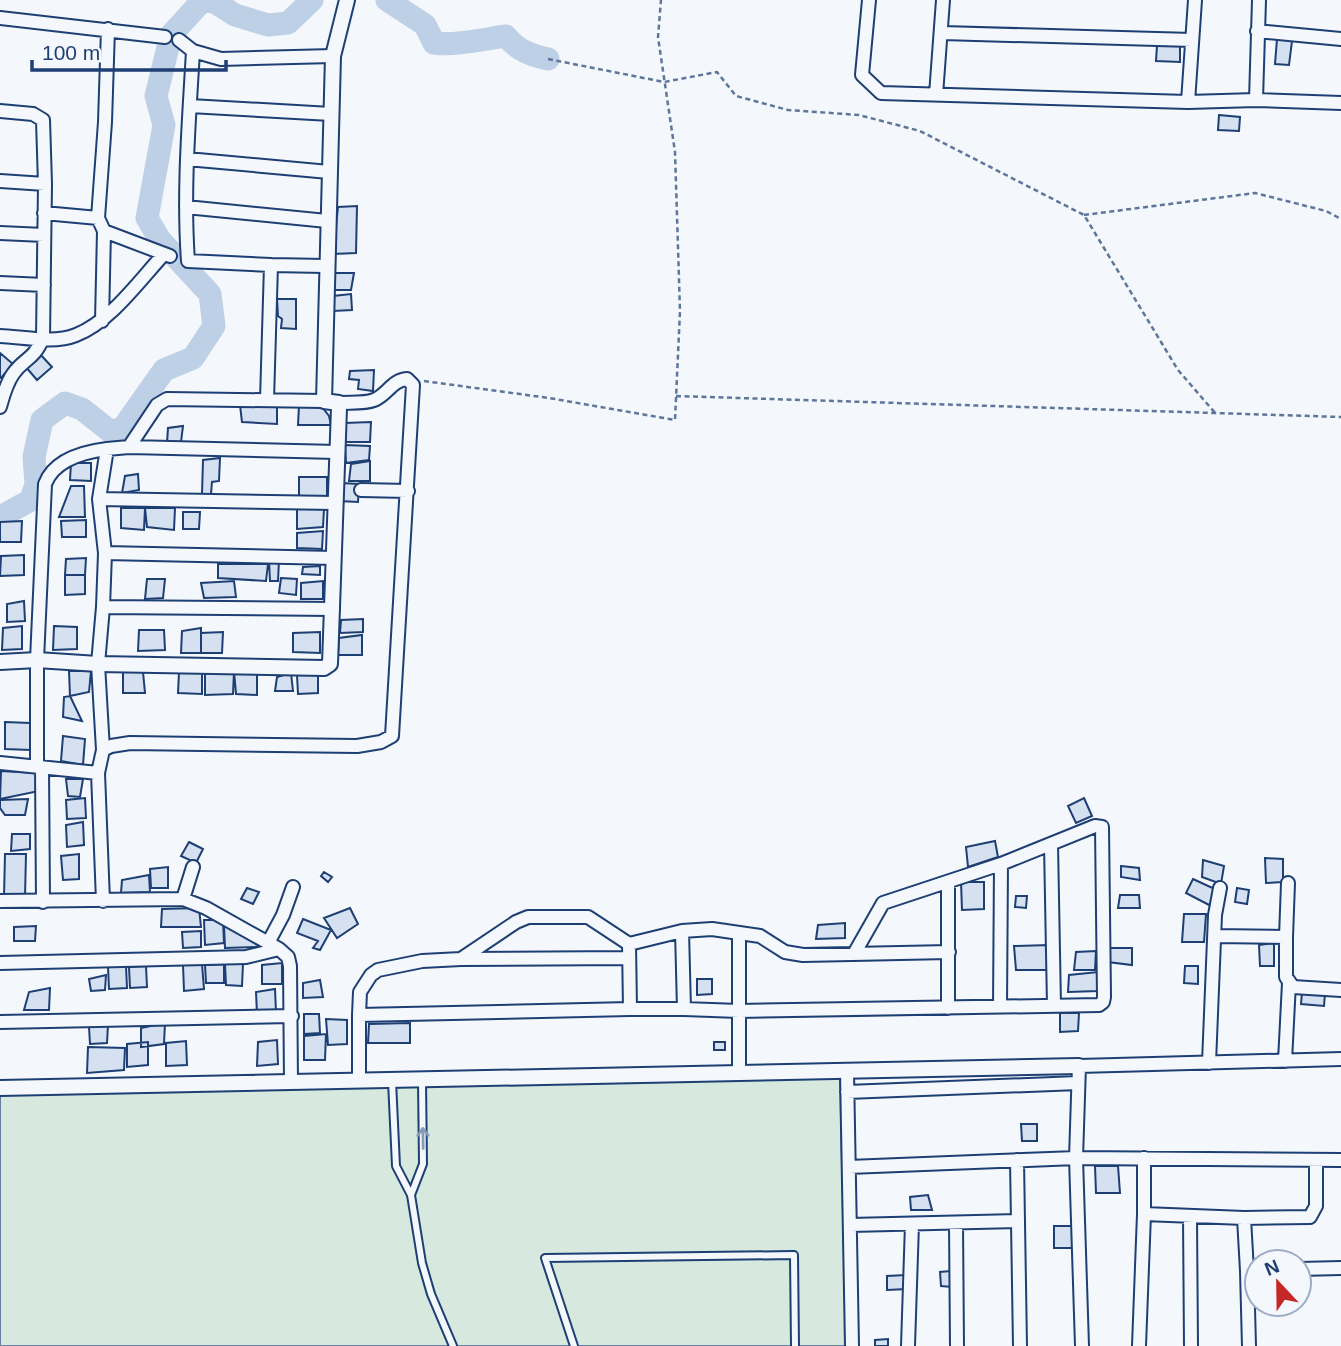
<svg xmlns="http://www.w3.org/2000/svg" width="1341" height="1346" font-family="Arial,sans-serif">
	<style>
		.green { fill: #d7e8df; stroke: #687fa3; stroke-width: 2 }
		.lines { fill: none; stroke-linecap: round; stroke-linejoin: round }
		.river { stroke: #bed0e5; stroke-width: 23 }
		.building { fill: #d5e0f0; stroke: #1d3f73; stroke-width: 2 }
		.service-casing { stroke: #1d3f73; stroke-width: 10 }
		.minor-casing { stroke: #1d3f73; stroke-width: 16 }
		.tertiary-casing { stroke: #1d3f73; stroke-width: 18 }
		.path { stroke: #5e769c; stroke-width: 2.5; stroke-dasharray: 5 3.5; stroke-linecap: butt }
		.service { stroke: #f4f7fb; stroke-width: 6 }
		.minor { stroke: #f4f7fb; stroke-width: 12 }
		.tertiary { stroke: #f4f7fb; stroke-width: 14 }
		.oneway { stroke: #889bb7 }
	</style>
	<rect width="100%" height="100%" fill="#f4f7fb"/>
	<path class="green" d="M840,1075L846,1346H0V1092Z"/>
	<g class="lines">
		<path class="river" d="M387,0L425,25L434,43C455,46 484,39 506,36C517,50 530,55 548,59
			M0,517L31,500L36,484L34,457L42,420L65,403L82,409L111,432L123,428L164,370L193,358L214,326L210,294L160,240L147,218L164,125L156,96L171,35L201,2L213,1L235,15L268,25L288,23L312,0"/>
	</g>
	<path class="building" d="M1277,39L1292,41L1289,65L1275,64Z
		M1157,45H1180V62L1156,61Z
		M1219,115L1240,117L1239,131L1218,130Z
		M357,206L356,253L333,254L338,207Z
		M335,273H354L351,290H330Z
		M351,294L352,310L333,311V296Z
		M277,299H296V329L281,328L282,319L278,316Z
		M0,353L13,364L1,378L0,377Z
		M39,353L52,367L37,380L25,366Z
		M374,370L373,391L358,389L359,380L349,379L350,371Z
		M240,405L277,406V424L242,422Z
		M299,405L322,407L329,416L331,425H298Z
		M371,422L370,442H345V423Z
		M183,426L181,442L167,443L168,428Z
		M345,445L370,446L369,460L346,463Z
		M220,458L219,481L212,482L211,494H202L203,460Z
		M370,461V481H349L351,464Z
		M71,463H91V481L70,480Z
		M138,474L139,490L122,493L125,476Z
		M299,477H327V497H299Z
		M341,483L359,484L358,502L339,501Z
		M71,486H84L85,517H59Z
		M121,508H145L144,530L121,528Z
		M145,508H175L174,530L147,527Z
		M297,509H324L323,527L297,529Z
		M183,512H200L199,529H183Z
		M86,520V537H62L61,521Z
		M22,521L21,542H0V522Z
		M323,531L322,549L297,548V533Z
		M24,555V575L0,576L1,556Z
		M86,558L85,575H65L66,559Z
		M279,560L278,581H270L269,561Z
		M218,564H268L266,581L218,578Z
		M320,566V575L302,574L303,567Z
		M65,575H85V594L65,595Z
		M281,578L297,579L296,595L279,593Z
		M147,579H165L163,598L145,599Z
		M234,581L236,597L204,598L201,583Z
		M323,581V599H301V583Z
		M24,601L25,621L7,622V604Z
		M363,619V632L340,633L341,620Z
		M22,626V649L2,650L3,628Z
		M54,626L77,627V649L53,650Z
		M201,628V653H181L182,631Z
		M139,630H164L165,650L138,651Z
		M223,632L222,653H201V633Z
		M320,632V653L293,652V633Z
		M362,635V655H338L339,638Z
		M69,671H91L89,692L70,696Z
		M123,671L143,672L145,693H123Z
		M202,671V694L178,693L179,672Z
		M234,671L233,694L205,695V673Z
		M234,671H257V695L236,694Z
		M291,673L293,691H275L277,677Z
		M297,675H318V693L298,694Z
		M70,696L82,721L63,717L64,697Z
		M5,722L30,723V750L5,749Z
		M63,736L85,739L83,765L61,761Z
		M1,771L37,773L39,791L0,799Z
		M66,779H83L80,797L68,796Z
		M85,798L86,818L67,819L66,800Z
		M1084,798L1092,816L1076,823L1068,806Z
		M28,799L25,815H5L0,808V800Z
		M83,822L84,845L67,847L66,825Z
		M12,834H30V849L11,851Z
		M995,841L998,857L968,867L966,847Z
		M189,842L203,849L196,863L181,856Z
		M5,854H26L25,897H4Z
		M79,854V879L63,880L61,856Z
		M1265,858L1283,859V882L1266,883Z
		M1203,860L1224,866L1221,884L1202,877Z
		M1121,866L1139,868L1140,880L1121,877Z
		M168,867V888H151L150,869Z
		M324,872L332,877L328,882L321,876Z
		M149,875L150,892L121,893L122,880Z
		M1193,879L1217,890L1211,906L1186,893Z
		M961,882H984V909L962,910Z
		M247,888L259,892L253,904L241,899Z
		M1237,888L1249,890L1247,904L1235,902Z
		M1120,895H1139L1140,908H1118Z
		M1016,896H1027L1026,908L1015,907Z
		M199,908L201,927H161L162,909Z
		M350,908L358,924L337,938L324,918Z
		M1184,914H1206L1204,942H1182Z
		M303,919L331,930L320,950L313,948L318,941L297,933Z
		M204,920H223L224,943L205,945Z
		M845,923V938L816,939L818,925Z
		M224,925L257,938L258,947L225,948Z
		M36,926L35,941H14V927Z
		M201,931V947L183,948L182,932Z
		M1274,943V966H1260L1259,945Z
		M1049,945L1051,970H1016L1014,946Z
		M1108,948H1132V965L1108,962Z
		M1096,951L1095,970H1074L1076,952Z
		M282,963V984H262V965Z
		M202,964L204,989L184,991L183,965Z
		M224,964V983H206L205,965Z
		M225,964H243L242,986L226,985Z
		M126,966L127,988L109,989L108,967Z
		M146,966L147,987L130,988L129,967Z
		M1185,966H1198V984L1184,983Z
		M1098,972V991L1068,992L1069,975Z
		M106,975L105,990L91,991L89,979Z
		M697,979H712V994L697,995Z
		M320,980L323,997L303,998V983Z
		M50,988L49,1010H24L29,992Z
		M275,989L276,1012L257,1014L256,992Z
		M1302,992L1325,993L1324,1006L1301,1004Z
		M1060,1013H1079L1078,1031L1060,1032Z
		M304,1014H319L320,1033L304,1034Z
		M326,1019L347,1020V1044L328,1045Z
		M165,1023L164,1044L141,1047V1028Z
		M410,1023V1043H368L369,1024Z
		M108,1025L107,1043L90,1044L89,1027Z
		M326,1034L325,1060H304V1036Z
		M277,1040L278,1064L257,1066L258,1042Z
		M186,1041L187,1065L166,1066V1043Z
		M148,1042V1065L127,1067V1044Z
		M714,1042H725V1050H714Z
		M88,1047L125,1048L124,1070L87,1073Z
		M1021,1124H1037V1141H1022Z
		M1095,1166H1118L1120,1193H1096Z
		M928,1195L932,1210H911L910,1197Z
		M1054,1226H1074V1248H1054Z
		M950,1271L952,1287L941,1286L940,1272Z
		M906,1275L907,1289L887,1290V1276Z
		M888,1339V1346H875V1340Z"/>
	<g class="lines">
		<defs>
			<path id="service" d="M392,1081L396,1166L411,1195L422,1263L431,1294L453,1346
				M411,1195L423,1164L422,1081
				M574,1346L545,1258L794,1255L795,1346"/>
			<path id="minor" d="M869,0L862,75L881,93L1188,102
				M1195,0L1188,102L1256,100L1341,103
				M0,18L165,37
				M1257,31L1341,39
				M942,33L1192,40
				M179,40L193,51L221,59L333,56
				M193,51C189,121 183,191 188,261L271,265
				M936,95L943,0
				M1256,100L1259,0
				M190,106L331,114
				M0,111L33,114L43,120L45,184L43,338C33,361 24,358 13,374C6,384 3,396 0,407
				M187,159L329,172
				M0,181L45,184
				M186,207L327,221
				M44,213L98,218L104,231L102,321
				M98,218L105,122L108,29
				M104,231L170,256
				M0,233L44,235
				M0,283L44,285
				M0,336C23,337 54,344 76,335C110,322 139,281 164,254
				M267,400L271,265L325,266
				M129,447L337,452
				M361,490L408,491
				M99,499L335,503
				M105,553L334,558
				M103,607L333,609
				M103,750L111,746L130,743L357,746L381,742L392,736L413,385L407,379C392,380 387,395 374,400C364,404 349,402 339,403
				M0,763L98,773
				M37,766V660L45,484C54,460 83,452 107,449
				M42,767L43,902
				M1051,844L1054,1006
				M183,899L193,867
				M0,901L183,899L206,908L279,949
				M103,901L98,773L103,750L98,664L103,607L105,553L99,499L107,449L129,447L157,405L167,399L324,401
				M682,931L629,944L630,1009H684
				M739,933V1074
				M1215,936L1286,937V977L1293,987L1341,990
				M1286,937L1288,883
				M268,943L283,915L293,887
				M854,954L883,903L1001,864L1095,826L1102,827L1104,997L1103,1002L1099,1005L739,1011L684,1009L682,931L712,929L760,936L785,952L803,955L949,952
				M461,959L516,922L528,917H588L629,944
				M0,963L246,957L279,949L288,957L290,966L291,1082
				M1000,1007L1001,864
				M948,1008V882
				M359,1015L360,992L371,975L378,970L422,961L461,959L629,958
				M0,1022L292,1016
				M1341,1059L1079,1066L1076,1158L1341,1160
				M1285,1061L1289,983
				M1209,1063L1215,915L1220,888
				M847,1072L852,1346
				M359,1081V1015L630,1009
				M847,1092L1078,1083
				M1144,1158V1214L1244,1218
				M1017,1160L1020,1346
				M849,1167L1076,1158L1082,1346
				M1190,1217L1191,1346
				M956,1223L957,1346
				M850,1225L1018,1221
				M1299,1269L1341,1268
				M1247,1271L1249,1346
				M1257,1271H1247L1244,1218L1310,1217L1316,1206V1160
				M908,1346L912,1224
				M1139,1346L1144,1214"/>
			<path id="tertiary" d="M0,662L37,660L98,664L324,668L330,664L339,408V403L324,401L333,56L347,0
				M0,1088L1079,1066"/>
		</defs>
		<use href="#service" class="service-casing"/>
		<use href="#minor" class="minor-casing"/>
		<use href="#tertiary" class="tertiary-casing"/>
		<path class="path" d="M548,59L664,82L717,72L736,96L788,110L859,115L920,131L1084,215L1178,370L1216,414
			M1084,215L1255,193L1326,211L1341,219
			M424,381L549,398L675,420L680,311L675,152L658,37L661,0
			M676,396L1341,417"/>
		<use href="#service" class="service"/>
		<use href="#minor" class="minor"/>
		<use href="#tertiary" class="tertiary"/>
	</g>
	<defs><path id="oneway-shaft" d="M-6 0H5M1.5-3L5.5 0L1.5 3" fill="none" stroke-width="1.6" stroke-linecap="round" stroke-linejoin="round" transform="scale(1.75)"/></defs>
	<use class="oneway" href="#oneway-shaft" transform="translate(423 1138) rotate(-91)"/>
	<g transform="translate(1278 1283) rotate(338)"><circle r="33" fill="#f4f7fb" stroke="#9eadc5" stroke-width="2"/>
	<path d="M0-5L12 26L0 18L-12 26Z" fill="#c62828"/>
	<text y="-10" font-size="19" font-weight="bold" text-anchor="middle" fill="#1d3f73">N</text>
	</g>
	<path d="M32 60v10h194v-10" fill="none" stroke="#1d3f73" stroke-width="3.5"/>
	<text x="42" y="60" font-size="21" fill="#1d3f73" stroke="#f4f7fb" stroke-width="5" paint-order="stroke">100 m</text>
</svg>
